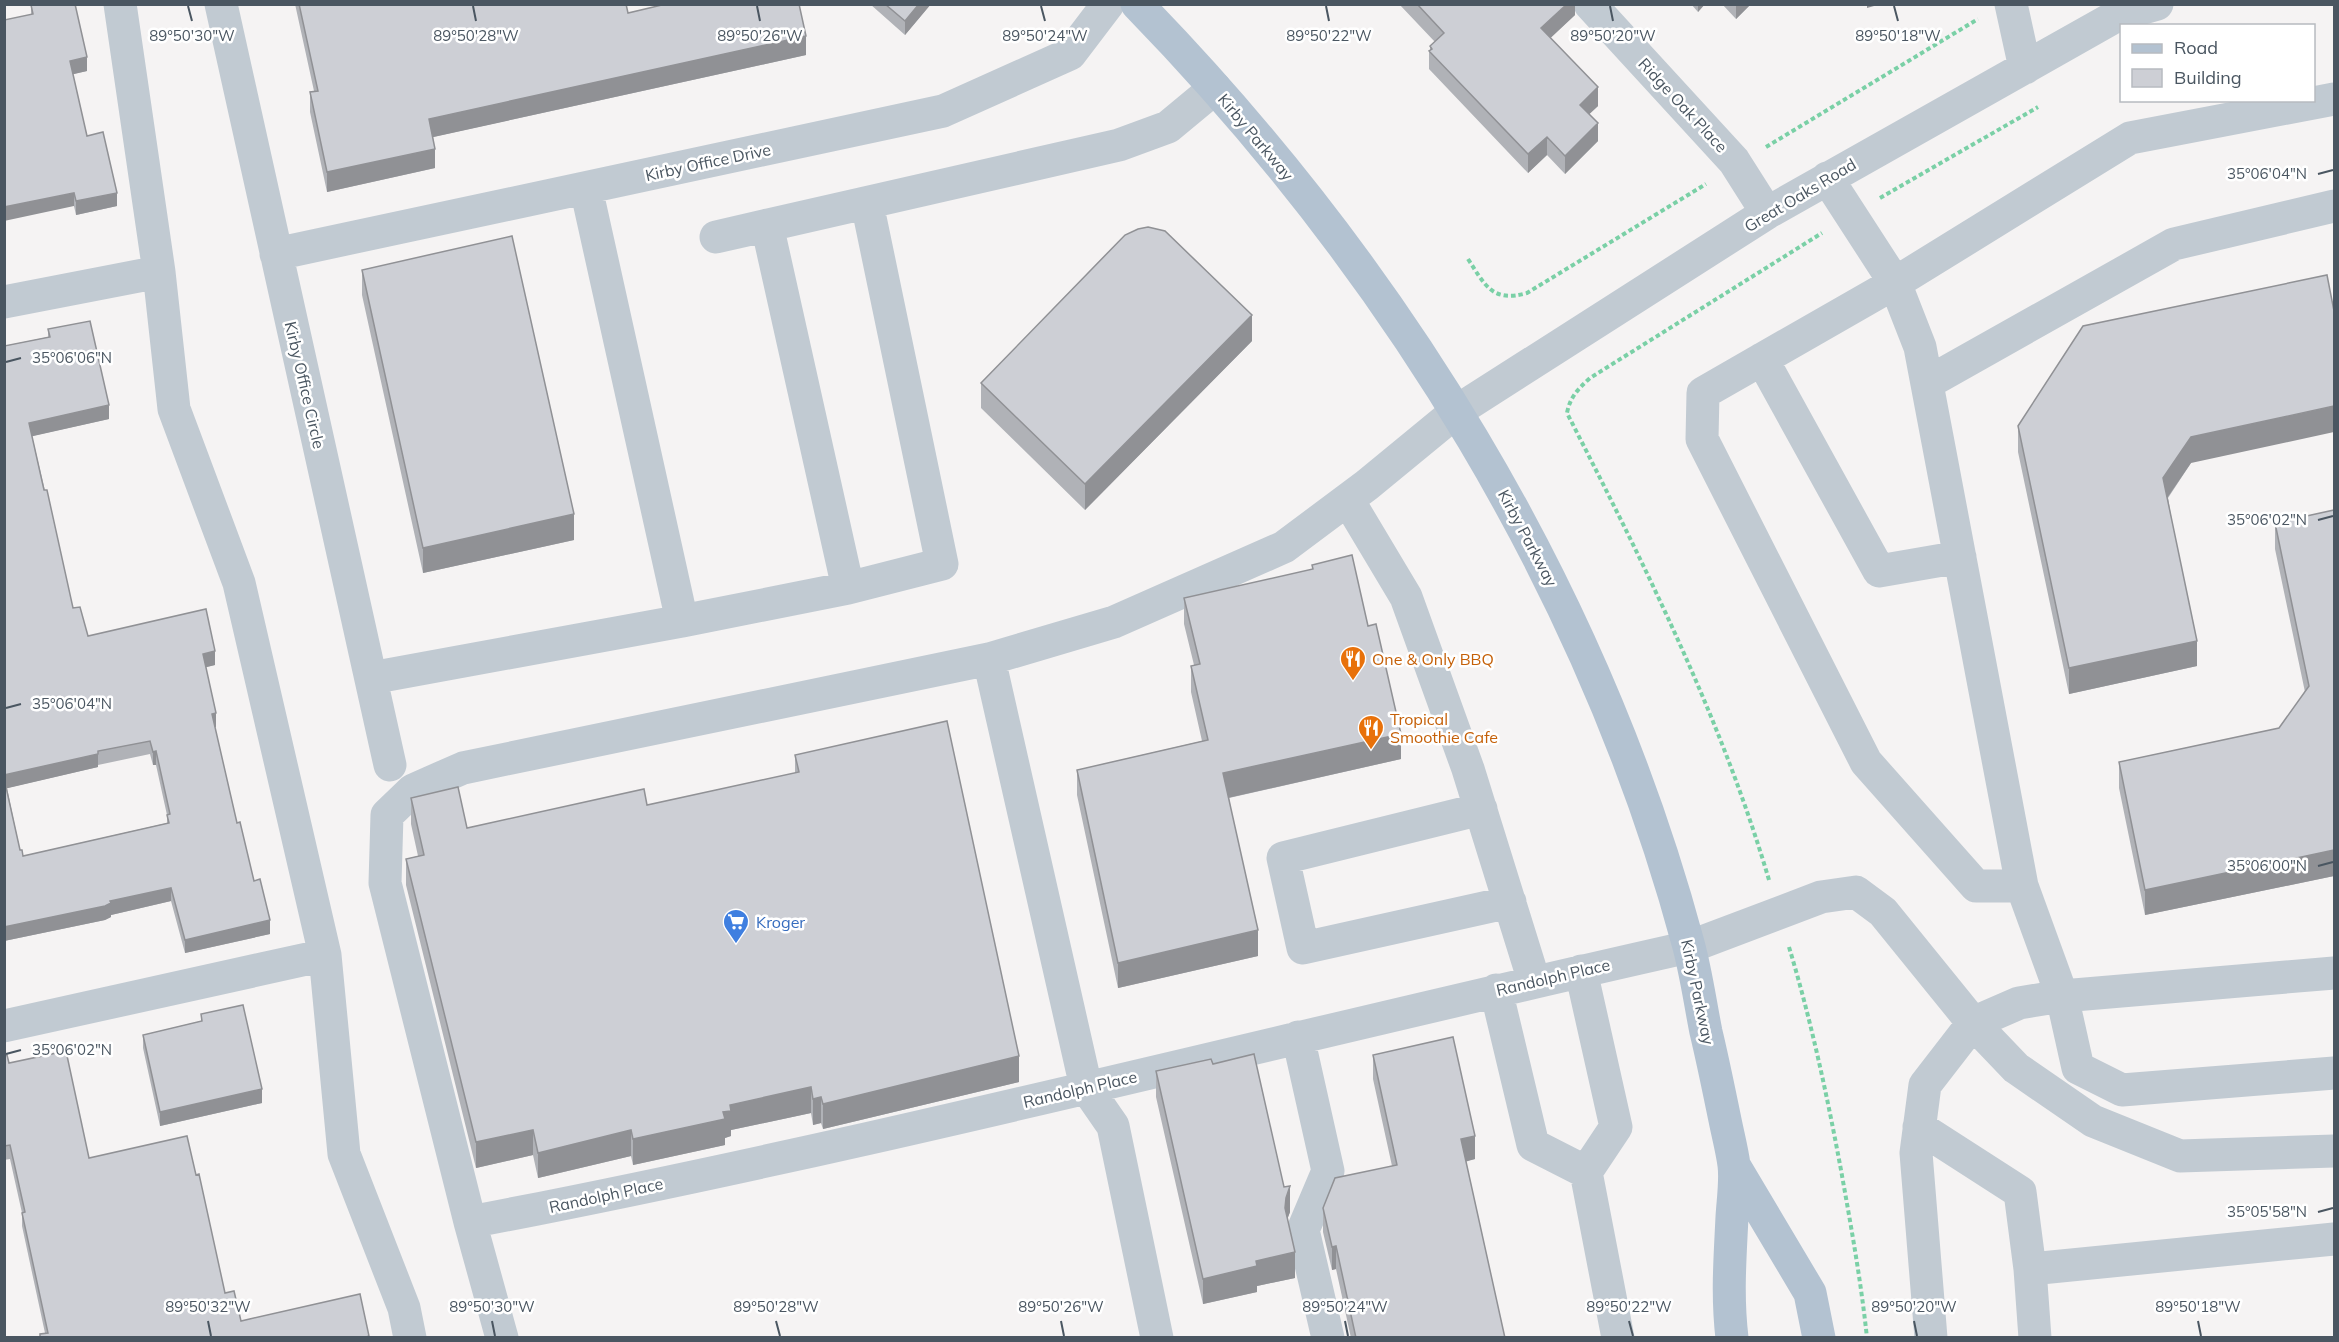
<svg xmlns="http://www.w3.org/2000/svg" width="2339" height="1342" font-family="Mulish,sans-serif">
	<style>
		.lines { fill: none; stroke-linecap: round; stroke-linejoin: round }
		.path { stroke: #7ad0a6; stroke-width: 4; stroke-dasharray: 4.5 3; stroke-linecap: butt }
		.minor { stroke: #c1cad2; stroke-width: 33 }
		.major { stroke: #b3c2d1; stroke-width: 33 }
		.wall { fill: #b0b2b7; fill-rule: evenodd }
		.shaded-wall { fill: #909195 }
		.building { fill: #cdcfd5; stroke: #909195; stroke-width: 1.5 }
		.ticks { fill: none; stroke: #4a5661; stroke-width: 2 }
		.labels { text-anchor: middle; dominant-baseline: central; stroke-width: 5; stroke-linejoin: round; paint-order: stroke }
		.street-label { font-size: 16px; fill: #4a5661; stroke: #fff }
		.food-label { font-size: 16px; fill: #c56008; stroke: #fff; text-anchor: start }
		.shop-label { font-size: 16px; fill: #366cbe; stroke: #fff; text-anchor: start }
		.ticks-label { font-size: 15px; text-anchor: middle; fill: #4a5661; stroke: #fff; stroke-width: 5; stroke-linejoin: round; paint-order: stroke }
	</style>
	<rect width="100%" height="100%" fill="#f5f3f3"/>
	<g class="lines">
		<path class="path" d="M1766,147L1978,19
			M1880,198L2038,107
			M1468,259C1485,285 1492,303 1527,293L1706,184
			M1769,880C1721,717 1644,564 1567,413C1570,397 1578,389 1590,378L1822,233
			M1789,947C1811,1020 1827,1095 1841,1170C1851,1226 1861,1281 1867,1338"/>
		<path class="minor" d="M120,4L159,272L174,409L239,583L325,955L344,1154L404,1308L410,1338
			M221,4L390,765
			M1590,4L1734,161L1767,213
			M2011,4L2025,68
			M2334,99L2130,138L1895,283L1703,393L1702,439L1866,762L1976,886H2022L2062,996L2078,1068L2122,1090L2334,1073
			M1827,178L1895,283L1920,347L2022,886
			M716,237L1119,145L1168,127L1215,88
			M276,254L943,111L1070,54L1108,4
			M4,302L159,272
			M1762,359L1879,571L1960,557
			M1927,383L2174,244L2334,206
			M1348,500L1406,597L1468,769L1534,981
			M848,588L942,564L867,203
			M682,621L848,588L767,225
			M989,659L1086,1087L1113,1126L1157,1338
			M371,678L682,621L586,188
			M1481,809L1283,858L1303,948L1510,902
			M1581,971L1616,1127L1586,1172
			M1496,990L1533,1145L1586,1172L1618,1338
			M4,1026L325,955
			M1298,1037L1328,1171L1303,1230L1328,1338
			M1919,1127L2020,1192L2030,1269L2334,1239
			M470,1222C879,1144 1283,1038 1689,947L1821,897L1856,892L1883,912L1973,1023L2016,1068L2093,1121L2180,1156L2334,1151
			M2030,1269L2035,1338
			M502,1338L470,1222L385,883L387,815L413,790L463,768L989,659L1114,622L1284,547L1367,485L1457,411L1767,213L2118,15L2157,4
			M1931,1338L1916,1153L1925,1085L1973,1023L2019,1003L2062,996L2334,973"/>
		<path class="major" d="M1137,4C1393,267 1592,587 1688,943C1696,972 1700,1002 1706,1032C1713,1061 1719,1091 1725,1120C1728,1135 1732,1150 1734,1165C1736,1181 1733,1200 1732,1217C1730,1259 1727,1295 1732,1338
			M1735,1167L1810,1293L1819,1338"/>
	</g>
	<path class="wall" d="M295,4H626L628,13L806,55L433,137L435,168L327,192L310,112V92L314,91Z
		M870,4H931L905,35Z
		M1399,4H1575V15L1550,38L1598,106L1589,114L1598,141L1565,174L1547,155L1528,173L1429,69V51L1430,50V46L1435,42Z
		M1691,4H1705L1698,12Z
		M1722,4H1751L1736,19Z
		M31,5L87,71L73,74L87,136L117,206L76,215L31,15Z
		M362,270L574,540L423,573L362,295Z
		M48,329L109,419L32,436L73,608L88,636L215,665L206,667L216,727H215L237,823L270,934L185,953L171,901L111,915V917L105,920L4,941V346L48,337ZM150,754L153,765H156L167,815V823L23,856L20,850L7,788L98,767V765Z
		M1252,341L1085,510L981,408V383Z
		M2018,426L2191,463L2168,498L2197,666L2069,694L2018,452Z
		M2334,510V876L2145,915L2119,788V762L2279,728L2305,692L2275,549V523Z
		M1312,565L1368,626L1401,759L1229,798L1258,956L1118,988L1077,795V770L1202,741L1191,692V666L1194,665L1184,624V598L1312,570Z
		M795,755L1019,1082L823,1129L821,1123L813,1125L811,1113L731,1130V1136L725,1138V1145L633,1165L631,1156L538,1178L533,1155L476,1168L406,885V859L418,856L411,824V798L467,828L647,805L795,773Z
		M201,1014L262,1103L160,1126L143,1048V1035L201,1021Z
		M1373,1055L1475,1159L1466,1161L1505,1338H1351L1336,1269L1332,1270L1323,1232V1208L1392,1166L1373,1079Z
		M4,1056L9,1063L89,1158L196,1175L225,1293L241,1321L360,1294L369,1338H40V1334L45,1333L22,1226V1213L10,1159L4,1160Z
		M1213,1064L1284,1187L1290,1212L1287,1219L1295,1278L1257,1286V1292L1203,1304L1156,1097V1071Z"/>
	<path class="shaded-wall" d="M919,4H931L905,35V21Z
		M1567,4H1575V15L1541,47V28Z
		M1698,4H1705L1698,12Z
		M1736,4H1751L1736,19Z
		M1867,4H1881L1867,8Z
		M806,36V55L429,138V119Z
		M87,57V71L70,75V61Z
		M1598,87V106L1580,123V105Z
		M1598,123V141L1565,174V156Z
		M1547,137V155L1528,173V154Z
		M435,149V168L327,192V172Z
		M74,193V206L4,221V207Z
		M117,193V206L76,215V201Z
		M1252,315V341L1085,510V484Z
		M109,405V419L29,437V423Z
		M2334,406V432L2191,463L2163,504V478L2191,437Z
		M574,514V540L423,573V548Z
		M2197,641V666L2069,694V668Z
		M215,651V665L203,668V654Z
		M216,713V727L212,728V714Z
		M1401,734V759L1223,799V773Z
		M156,751V765H153V752Z
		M98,754V767L4,789V775Z
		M2334,850V876L2145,915V890Z
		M171,888V901L111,915V917L105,920L4,941V927L110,901Z
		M270,920V934L185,953V940Z
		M1258,930V956L1118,988V963Z
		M1019,1056V1082L823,1129V1104Z
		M811,1087V1113L731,1130V1136L725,1138V1145L633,1165V1139L723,1112L730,1105Z
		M262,1089V1103L160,1126V1112Z
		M821,1097V1123L813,1125V1099Z
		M533,1130V1155L476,1168V1142Z
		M631,1130V1156L538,1178V1153Z
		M1475,1136V1159L1461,1163V1139Z
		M1290,1186V1212L1286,1223L1285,1208L1286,1198Z
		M1336,1246V1269L1332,1270V1247Z
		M1295,1252V1278L1257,1286V1292L1203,1304V1279L1256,1261Z"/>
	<path class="building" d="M75,4L87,57L70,61L87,136L103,132L117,193L76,201L74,193L4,207V20L33,14L31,5Z
		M299,4H626L628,13L666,4H799L806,36L429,119L435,149L327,172L310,92L318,91Z
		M885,4H919L905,21Z
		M1417,4H1567L1541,28L1598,87L1580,105L1598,123L1565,156L1547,137L1528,154L1429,51L1432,49L1430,46L1444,33Z
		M1148,227L1165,231L1252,315L1085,484L981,383L1125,235L1138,229Z
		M512,236L574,514L423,548L362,270Z
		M2327,275L2334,311V406L2191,437L2163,478L2197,641L2069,668L2018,426L2083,326Z
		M90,321L109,405L29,423L44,490H47L73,608L80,607L88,636L206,609L215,651L203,654L216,713L212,714L237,823L240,822L254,881L260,879L270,920L185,940L171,888L110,901L111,903L105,906L4,927V778L20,850H22L23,856L169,823L167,815L170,814L156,751L153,752L150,741L98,751V754L4,775V346L50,337L48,329Z
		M2334,510V850L2145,890L2119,762L2279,728L2309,686L2275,523Z
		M1352,555L1368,626L1376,624L1401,734L1223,773L1258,930L1118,963L1077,770L1208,740L1191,666L1200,664L1184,598L1313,569L1312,565Z
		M947,721L1019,1056L823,1104L821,1097L813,1099L811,1087L730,1105L731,1111L723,1112L725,1119L633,1139L631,1130L538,1153L533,1130L476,1142L406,859L424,855L411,798L458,787L467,828L644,789L647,805L799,772L795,755Z
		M243,1005L262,1089L160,1112L143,1035L202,1021L201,1014Z
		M1453,1037L1475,1136L1461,1139L1505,1338H1356L1336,1246L1332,1247L1323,1208L1335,1178L1397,1165L1373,1055Z
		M66,1051L89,1158L187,1136L196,1175L199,1174L225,1293L234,1291L241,1321L360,1294L369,1336L363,1338H40V1334L48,1333L22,1213L25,1212L10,1145L4,1146V1056L7,1055L9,1063Z
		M1254,1054L1284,1187L1290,1186L1286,1198L1285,1208L1295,1252L1256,1261L1257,1266L1203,1279L1156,1071L1211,1059L1213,1064Z"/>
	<path class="ticks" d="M188,6L192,21M473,6L476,21M757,6L760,21M1041,6L1045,21M1326,6L1329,21M1610,6L1613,21M1894,6L1898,21M2318,174L2333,170M6,362L21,358M2318,520L2333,516M6,708L21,704M2318,866L2333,862M6,1054L21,1050M2318,1212L2333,1208M208,1321L211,1336M492,1321L495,1336M776,1321L780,1336M1061,1321L1064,1336M1345,1321L1348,1336M1629,1321L1633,1336M1914,1321L1917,1336M2198,1321L2201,1336"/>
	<defs>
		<symbol id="restaurant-pin" viewBox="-11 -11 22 30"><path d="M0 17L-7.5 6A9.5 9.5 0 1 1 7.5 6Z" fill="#e8710a" stroke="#fff"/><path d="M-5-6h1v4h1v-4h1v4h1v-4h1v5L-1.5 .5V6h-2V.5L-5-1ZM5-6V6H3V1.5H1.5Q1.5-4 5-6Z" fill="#fff"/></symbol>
		<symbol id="supermarket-pin" viewBox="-11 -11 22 30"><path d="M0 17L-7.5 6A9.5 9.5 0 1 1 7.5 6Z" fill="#3f7fe0" stroke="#fff"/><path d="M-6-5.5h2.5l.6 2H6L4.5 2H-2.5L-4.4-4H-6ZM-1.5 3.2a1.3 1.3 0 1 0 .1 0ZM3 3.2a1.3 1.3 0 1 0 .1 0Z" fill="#fff"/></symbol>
	</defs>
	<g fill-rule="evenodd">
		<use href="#restaurant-pin" x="1338" y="644" width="30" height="40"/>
		<use href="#restaurant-pin" x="1356" y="713" width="30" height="40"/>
		<use href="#supermarket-pin" x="721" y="907" width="30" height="40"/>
	</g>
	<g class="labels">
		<g class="street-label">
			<text transform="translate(1683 105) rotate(47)">Ridge Oak Place</text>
			<text transform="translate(1256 137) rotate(50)">Kirby Parkway</text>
			<text transform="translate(708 162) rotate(-12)">Kirby Office Drive</text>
			<text transform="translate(1800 195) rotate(-31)">Great Oaks Road</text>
			<text transform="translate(305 385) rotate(77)">Kirby Office Circle</text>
			<text transform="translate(1528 538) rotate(62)">Kirby Parkway</text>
			<text transform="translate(1553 977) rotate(-13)">Randolph Place</text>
			<text transform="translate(1698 992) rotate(78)">Kirby Parkway</text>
			<text transform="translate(1080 1089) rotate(-13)">Randolph Place</text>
			<text transform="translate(606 1195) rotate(-12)">Randolph Place</text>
		</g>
		<g class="food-label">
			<text x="1372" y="659">One &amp; Only BBQ</text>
			<text x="1390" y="719">Tropical<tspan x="1390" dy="18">Smoothie Cafe</tspan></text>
		</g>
		<g class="shop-label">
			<text x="756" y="922">Kroger</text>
		</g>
	</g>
	<g class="ticks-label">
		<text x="192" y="41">89°50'30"W</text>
		<text x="476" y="41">89°50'28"W</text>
		<text x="760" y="41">89°50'26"W</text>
		<text x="1045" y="41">89°50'24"W</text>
		<text x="1329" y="41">89°50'22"W</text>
		<text x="1613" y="41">89°50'20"W</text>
		<text x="1898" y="41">89°50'18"W</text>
		<text x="2267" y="179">35°06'04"N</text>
		<text x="72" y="363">35°06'06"N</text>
		<text x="2267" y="525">35°06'02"N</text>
		<text x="72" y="709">35°06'04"N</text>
		<text x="2267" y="871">35°06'00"N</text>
		<text x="72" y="1055">35°06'02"N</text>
		<text x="2267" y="1217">35°05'58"N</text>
		<text x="208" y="1312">89°50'32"W</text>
		<text x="492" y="1312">89°50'30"W</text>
		<text x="776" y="1312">89°50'28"W</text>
		<text x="1061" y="1312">89°50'26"W</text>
		<text x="1345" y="1312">89°50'24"W</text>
		<text x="1629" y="1312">89°50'22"W</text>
		<text x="1914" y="1312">89°50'20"W</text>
		<text x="2198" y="1312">89°50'18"W</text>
	</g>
	<rect width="2339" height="1342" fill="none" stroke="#4a5661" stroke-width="12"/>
	<rect x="2120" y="24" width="195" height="78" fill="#ffffff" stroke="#b7bbc0" stroke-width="1.5"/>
	<rect x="2132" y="44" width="30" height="9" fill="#b3c2d1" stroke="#b7bbc0" stroke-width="1.5"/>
	<text x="2174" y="54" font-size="18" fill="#4a5661">Road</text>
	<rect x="2132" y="69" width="30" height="18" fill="#cdcfd5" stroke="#b7bbc0" stroke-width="1.5"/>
	<text x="2174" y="84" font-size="18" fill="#4a5661">Building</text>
</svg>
